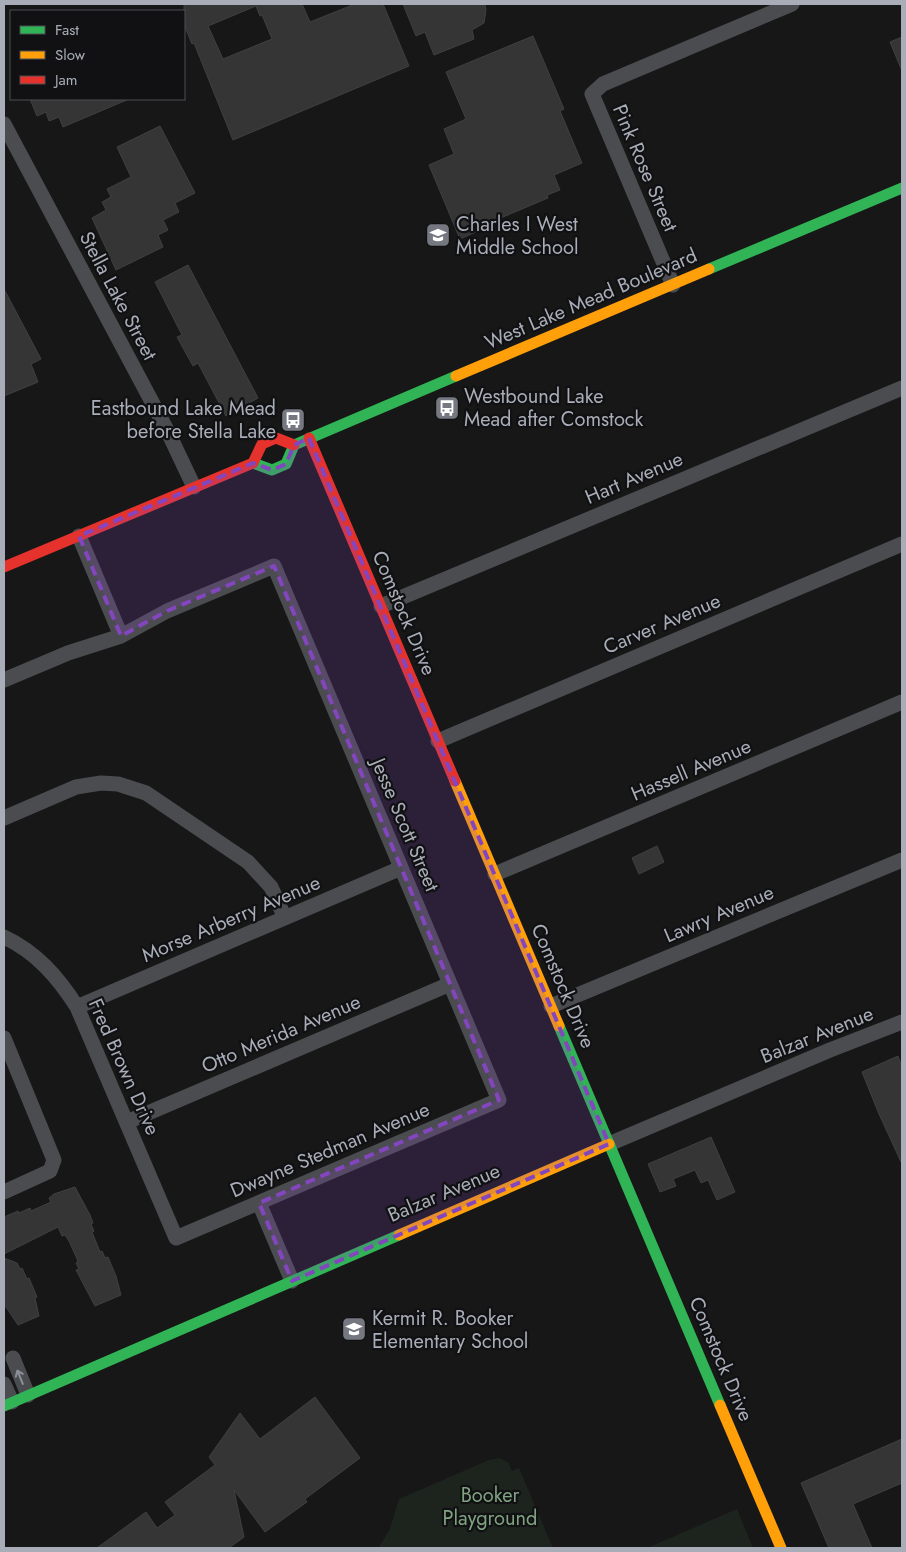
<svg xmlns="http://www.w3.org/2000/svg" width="906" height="1552" font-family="Jost,sans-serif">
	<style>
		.green { fill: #1d241e }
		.building { fill: #353536; stroke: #3f4043; fill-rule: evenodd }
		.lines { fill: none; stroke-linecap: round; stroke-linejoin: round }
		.street { stroke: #4b4c50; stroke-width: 15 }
		.fast { stroke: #30b455; stroke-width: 11 }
		.slow { stroke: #ff9f0a; stroke-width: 11 }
		.jam { stroke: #e5322d; stroke-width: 11 }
		.oneway { stroke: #8c9099 }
		.marked { fill: #8446be; fill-opacity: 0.2; stroke: #8446be; stroke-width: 4; stroke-dasharray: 10 6; stroke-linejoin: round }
		.labels { text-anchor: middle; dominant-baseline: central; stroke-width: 4.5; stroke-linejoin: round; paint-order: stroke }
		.street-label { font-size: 20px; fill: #a8adb8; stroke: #111113 }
		.poi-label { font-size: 20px; fill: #a8adb8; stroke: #111113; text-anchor: start }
		.park-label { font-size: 20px; fill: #7fa381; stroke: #111113 }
	</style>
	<rect width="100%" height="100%" fill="#171717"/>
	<path class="green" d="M499,1458L508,1462L512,1471L519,1468L553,1548H378L389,1531L399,1499L489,1460Z
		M737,1509L753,1548H647Z"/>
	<path class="building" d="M184,4H302L310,22L355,4H383L409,66L233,140L194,43L192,44L184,24ZM256,6L260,16L262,15L272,39L223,59L208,26Z
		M403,4H485L486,10L484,23L472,30L474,39L434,55L425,32L416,36Z
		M533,36L564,109L560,111L582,163L554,175L560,190L547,195L548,198L484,225L485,228L460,239L429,165L454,154L444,129L466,119L446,72Z
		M902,37V71L890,42Z
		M30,99H129L63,127L59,117L49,121L46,112L37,116Z
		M160,126L195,193L175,203L179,212L163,220L168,230L158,235L163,247L116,270L92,218L106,210L102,202L111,197L107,189L131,177L117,147Z
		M188,265L258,398L226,416L198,363L193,366L177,337L182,335L155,282Z
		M4,289L41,359L31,364L38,382L4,396Z
		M657,846L664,862L639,874L632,858Z
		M898,1056L902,1067V1164L879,1114L862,1072Z
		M711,1137L735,1192L717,1200L708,1180L701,1183L695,1170L673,1179L676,1186L660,1192L648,1164Z
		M75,1187L90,1215L93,1223L91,1224L94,1231L92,1232L100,1252L102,1251L105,1258L108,1257L116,1276L121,1295L95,1306L76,1270L79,1269L76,1263L78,1261L69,1241L65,1235L62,1236L58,1227L4,1254V1217L18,1211L19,1213L30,1208L31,1211L51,1202L49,1198L54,1194Z
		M4,1258L17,1263L20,1269L22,1268L27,1279L29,1278L37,1297L35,1298L39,1316L18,1325L4,1304Z
		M315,1397L360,1458L305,1499L307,1502L265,1532L234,1490L244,1537L229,1548H97L146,1512L157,1528L175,1515L165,1502L215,1465L209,1457L240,1413L260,1439Z
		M902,1439V1483L853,1504L872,1548H829L801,1483Z"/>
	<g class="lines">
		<path class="street" d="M4,124L168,432L194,487
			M673,285L592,94L603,84L792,4
			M79,536L121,636
			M381,606L902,388
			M4,680L68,653L121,636L167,611L274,566L499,1100L176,1238L77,1007C58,977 36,952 4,937
			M438,741L902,544
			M4,818L76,787L101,783L118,784L146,793L248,862L271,887L285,918
			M495,874L902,702
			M551,1006L902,860
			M77,1007L401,868
			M4,1038L54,1160L50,1171L4,1192
			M127,1122L450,984
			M609,1144L830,1050L902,1022
			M259,1203L292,1281
			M13,1358L28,1395
			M4,1384L12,1402"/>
		<path class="fast" d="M709,269L902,188
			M253,463L272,470L286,464L294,445L456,376
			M559,1026L720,1405
			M4,1406L399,1235"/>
		<path class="slow" d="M456,376L709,269
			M455,781L559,1026
			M399,1235L609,1144
			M720,1405L781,1548"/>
		<path class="jam" d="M309,438L455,781
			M4,567L253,463L262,444L276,438L294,445"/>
	</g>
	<defs><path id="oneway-shaft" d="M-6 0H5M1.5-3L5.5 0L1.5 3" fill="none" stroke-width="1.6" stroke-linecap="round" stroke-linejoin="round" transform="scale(1.25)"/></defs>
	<use class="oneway" href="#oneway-shaft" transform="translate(20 1377) rotate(-112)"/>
	<path class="marked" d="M309,438L609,1144L292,1281L259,1203L499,1100L274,566L167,611L121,636L79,536L253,463L272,470L286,464L294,445Z"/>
	<defs>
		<symbol id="school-square" viewBox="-11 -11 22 22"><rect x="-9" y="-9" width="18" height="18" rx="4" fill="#757880" stroke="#111113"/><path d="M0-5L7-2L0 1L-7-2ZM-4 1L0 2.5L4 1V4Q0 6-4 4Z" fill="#fff"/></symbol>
		<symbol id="bus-square" viewBox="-11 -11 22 22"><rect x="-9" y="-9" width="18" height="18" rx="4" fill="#757880" stroke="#111113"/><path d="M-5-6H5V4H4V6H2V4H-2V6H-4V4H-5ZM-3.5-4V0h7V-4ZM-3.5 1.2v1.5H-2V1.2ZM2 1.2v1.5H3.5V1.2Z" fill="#fff"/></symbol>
	</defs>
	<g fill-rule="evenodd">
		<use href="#school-square" x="424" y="221" width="28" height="28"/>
		<use href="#bus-square" x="433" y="394" width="28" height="28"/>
		<use href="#bus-square" x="279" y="406" width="28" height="28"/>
		<use href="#school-square" x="340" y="1315" width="28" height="28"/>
	</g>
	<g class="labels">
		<g class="street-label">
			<text transform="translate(645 168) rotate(67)">Pink Rose Street</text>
			<text transform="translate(118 296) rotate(62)">Stella Lake Street</text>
			<text transform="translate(591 299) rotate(-23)">West Lake Mead Boulevard</text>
			<text transform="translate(634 478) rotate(-23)">Hart Avenue</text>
			<text transform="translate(404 613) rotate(67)">Comstock Drive</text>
			<text transform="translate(662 624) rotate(-23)">Carver Avenue</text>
			<text transform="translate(691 770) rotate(-23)">Hassell Avenue</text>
			<text transform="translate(405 825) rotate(67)">Jesse Scott Street</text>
			<text transform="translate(719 914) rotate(-23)">Lawry Avenue</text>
			<text transform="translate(231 919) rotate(-23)">Morse Arberry Avenue</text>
			<text transform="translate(563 986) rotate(67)">Comstock Drive</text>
			<text transform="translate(281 1034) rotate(-23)">Otto Merida Avenue</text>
			<text transform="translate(817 1035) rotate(-22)">Balzar Avenue</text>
			<text transform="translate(124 1067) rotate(66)">Fred Brown Drive</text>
			<text transform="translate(330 1150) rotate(-23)">Dwayne Stedman Avenue</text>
			<text transform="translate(444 1193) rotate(-23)">Balzar Avenue</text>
			<text transform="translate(721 1359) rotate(67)">Comstock Drive</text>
		</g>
		<g class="poi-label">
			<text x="456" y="224">Charles I West<tspan x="456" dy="23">Middle School</tspan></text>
			<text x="464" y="396">Westbound Lake<tspan x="464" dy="23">Mead after Comstock</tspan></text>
			<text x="276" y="408" text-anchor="end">Eastbound Lake Mead<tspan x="276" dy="23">before Stella Lake</tspan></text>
			<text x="372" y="1318">Kermit R. Booker<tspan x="372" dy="23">Elementary School</tspan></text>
		</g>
		<g class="park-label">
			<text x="490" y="1495">Booker<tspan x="490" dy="23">Playground</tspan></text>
		</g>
	</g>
	<rect width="906" height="1552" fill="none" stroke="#a8adb8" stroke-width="10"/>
	<rect x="10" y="10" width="175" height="90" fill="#111113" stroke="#4d4f55"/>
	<rect x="20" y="26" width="25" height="8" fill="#30b455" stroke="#4d4f55"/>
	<text x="55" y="35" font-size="15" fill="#a8adb8">Fast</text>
	<rect x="20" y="51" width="25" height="8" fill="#ff9f0a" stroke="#4d4f55"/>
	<text x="55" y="60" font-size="15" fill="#a8adb8">Slow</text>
	<rect x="20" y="76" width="25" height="8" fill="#e5322d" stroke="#4d4f55"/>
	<text x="55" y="85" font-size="15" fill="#a8adb8">Jam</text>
</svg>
